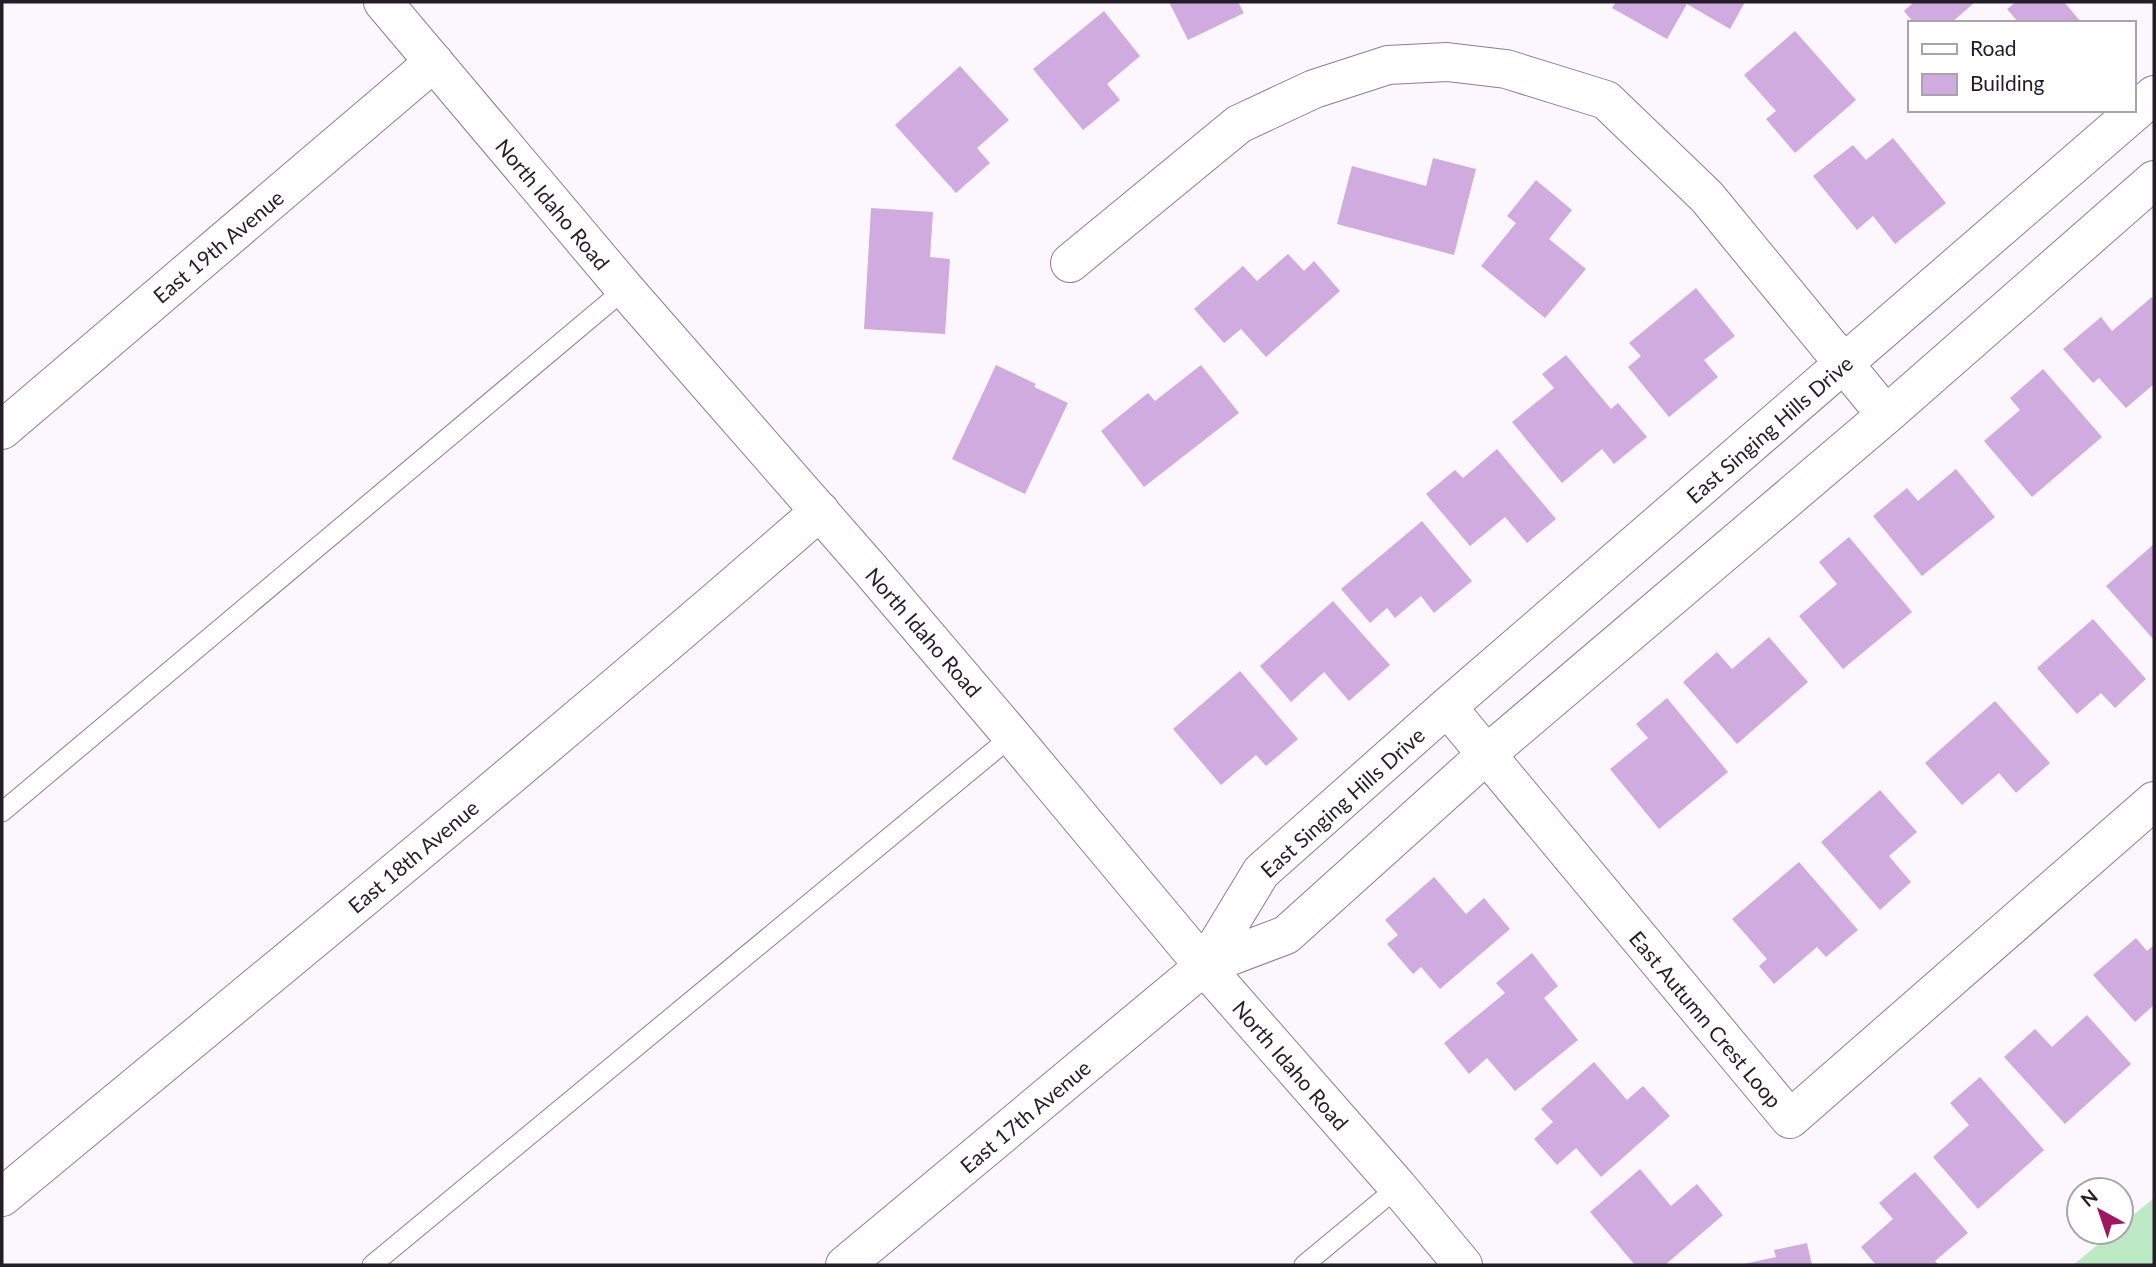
<svg xmlns="http://www.w3.org/2000/svg" width="2156" height="1267" font-family="Lato,sans-serif">
	<style>
		.green { fill: #bdeac4 }
		.building { fill: #cfabe0 }
		.lines { fill: none; stroke-linecap: round; stroke-linejoin: round }
		.lane-casing { stroke: #8e7b97; stroke-width: 21 }
		.street-casing { stroke: #8e7b97; stroke-width: 40 }
		.secondary-casing { stroke: #8e7b97; stroke-width: 40 }
		.lane { stroke: #fff; stroke-width: 19 }
		.street { stroke: #fff; stroke-width: 38 }
		.secondary { stroke: #fff; stroke-width: 38 }
		.labels { text-anchor: middle; dominant-baseline: central; stroke-width: 7; stroke-linejoin: round; paint-order: stroke }
		.street-label { font-size: 21px; fill: #241d28; stroke: #fff }
	</style>
	<rect width="100%" height="100%" fill="#fcf7fe"/>
	<path class="green" d="M2154,1198V1265H2073L2113,1232H2121V1225Z"/>
	<path class="building" d="M1169,2H1238L1244,13L1188,40Z
		M1616,2H1745L1730,29L1687,4L1667,39L1612,8Z
		M1914,2H1975L1951,23H1914L1904,11Z
		M2016,2H2064L2082,23H2019L2007,9Z
		M1104,11L1140,56L1107,84L1120,100L1083,130L1033,69Z
		M1795,31L1856,100L1795,153L1766,119L1776,111L1744,75Z
		M960,66L1009,120L977,148L990,163L956,193L895,125Z
		M1893,138L1946,203L1895,244L1873,216L1857,230L1813,176L1853,145L1866,160Z
		M1433,158L1476,169L1454,255L1337,224L1352,166L1426,186Z
		M1536,180L1572,210L1549,239L1586,269L1545,318L1481,266L1516,223L1507,216Z
		M871,208L933,212L930,257L950,259L945,334L864,329Z
		M1288,254L1304,271L1314,261L1340,291L1266,357L1241,329L1224,343L1194,309L1243,266L1257,281Z
		M1696,288L1735,336L1704,360L1718,377L1669,417L1628,367L1641,356L1629,343Z
		M2152,297L2154,300V384L2126,408L2099,378L2093,383L2063,349L2101,317L2112,331Z
		M1566,355L1611,409L1618,403L1647,437L1614,464L1602,449L1562,483L1512,422L1554,388L1542,374Z
		M996,365L1036,384L1034,387L1068,403L1025,494L952,459Z
		M1201,365L1239,413L1144,487L1101,431L1148,393L1155,401Z
		M2043,369L2102,437L2032,497L1984,441L2020,410L2010,398Z
		M1497,449L1556,519L1527,543L1505,517L1470,546L1426,494L1455,470L1463,478Z
		M1956,469L1995,517L1922,576L1873,516L1907,488L1918,501Z
		M1422,521L1472,581L1434,613L1421,596L1395,618L1387,608L1370,623L1341,589Z
		M1849,537L1912,612L1843,669L1799,616L1837,584L1819,562Z
		M2154,544V640L2106,586Z
		M1333,601L1390,665L1349,701L1324,672L1291,702L1260,666Z
		M2093,619L2146,679L2115,708L2101,693L2077,714L2037,668Z
		M1769,637L1808,682L1737,744L1683,682L1717,652L1732,669Z
		M1240,671L1298,739L1266,766L1256,755L1221,785L1173,729Z
		M1667,698L1728,772L1659,829L1610,769L1648,738L1636,724Z
		M1995,701L2050,763L2016,793L1999,773L1962,805L1925,763Z
		M1880,790L1917,832L1889,856L1911,882L1880,910L1821,842Z
		M1799,862L1858,930L1826,957L1817,947L1774,984L1759,966L1767,959L1732,919Z
		M1434,877L1466,914L1484,898L1510,929L1440,989L1421,967L1413,974L1387,944L1398,935L1385,920Z
		M2136,938L2147,951L2154,945V1005L2135,1022L2093,975Z
		M1532,953L1558,986L1544,998L1578,1040L1515,1091L1487,1058L1469,1074L1444,1043L1505,993L1496,983Z
		M2087,1015L2131,1064L2065,1124L2004,1057L2035,1029L2052,1047Z
		M1594,1062L1627,1100L1643,1086L1670,1116L1601,1177L1576,1148L1557,1165L1534,1139L1553,1122L1541,1109Z
		M1980,1077L2044,1150L1978,1209L1933,1157L1969,1125L1950,1103Z
		M1640,1169L1671,1206L1697,1184L1723,1215L1665,1265H1635L1590,1212Z
		M1915,1172L1968,1233L1935,1261L1939,1265H1876L1861,1247L1893,1219L1879,1203Z
		M1807,1243L1812,1265H1739L1776,1257L1774,1250Z"/>
	<g class="lines">
		<defs>
			<path id="lane" d="M2,812L625,289
				M372,1265L1012,736
				M1304,1265L1398,1187"/>
			<path id="street" d="M1070,263L1239,124L1314,89L1388,65L1447,62L1506,69L1606,100L1707,197L1886,415
				M2,430L434,62
				M1447,707L1790,1119L2154,801
				M1204,966L1286,935L1487,754L1886,415L2154,180
				M2,1197C276,970 552,745 820,511
				M845,1265L1204,966L1261,872L1447,707L2154,95"/>
			<path id="secondary" d="M383,2L625,289L869,568L1012,736L1204,966L1398,1187L1463,1265"/>
		</defs>
		<use href="#lane" class="lane-casing"/>
		<use href="#street" class="street-casing"/>
		<use href="#secondary" class="secondary-casing"/>
		<use href="#lane" class="lane"/>
		<use href="#street" class="street"/>
		<use href="#secondary" class="secondary"/>
	</g>
	<g class="labels">
		<g class="street-label">
			<text transform="translate(553 204) rotate(50)">North Idaho Road</text>
			<text transform="translate(218 246) rotate(-40)">East 19th Avenue</text>
			<text transform="translate(1769 429) rotate(-41)">East Singing Hills Drive</text>
			<text transform="translate(924 632) rotate(49)">North Idaho Road</text>
			<text transform="translate(1342 802) rotate(-42)">East Singing Hills Drive</text>
			<text transform="translate(413 856) rotate(-40)">East 18th Avenue</text>
			<text transform="translate(1706 1019) rotate(50)">East Autumn Crest Loop</text>
			<text transform="translate(1291 1065) rotate(49)">North Idaho Road</text>
			<text transform="translate(1025 1116) rotate(-40)">East 17th Avenue</text>
		</g>
	</g>
	<rect width="2156" height="1267" fill="none" stroke="#241d28" stroke-width="7"/>
	<rect x="1908" y="21" width="228" height="91" fill="#ffffff" stroke="#a7a5a9" stroke-width="2"/>
	<rect x="1922" y="44" width="35" height="10" fill="#ffffff" stroke="#a7a5a9" stroke-width="2"/>
	<text x="1970" y="56" font-size="21" fill="#241d28">Road</text>
	<rect x="1922" y="74" width="35" height="21" fill="#cfabe0" stroke="#a7a5a9" stroke-width="2"/>
	<text x="1970" y="91" font-size="21" fill="#241d28">Building</text>
	<g transform="translate(2100 1211) rotate(320)"><circle r="33" fill="#ffffff" stroke="#a7a5a9" stroke-width="2"/>
	<path d="M0-5L12 26L0 18L-12 26Z" fill="#9f1663"/>
	<text y="-10" font-size="19" font-weight="bold" text-anchor="middle" fill="#241d28">N</text>
	</g>
</svg>
